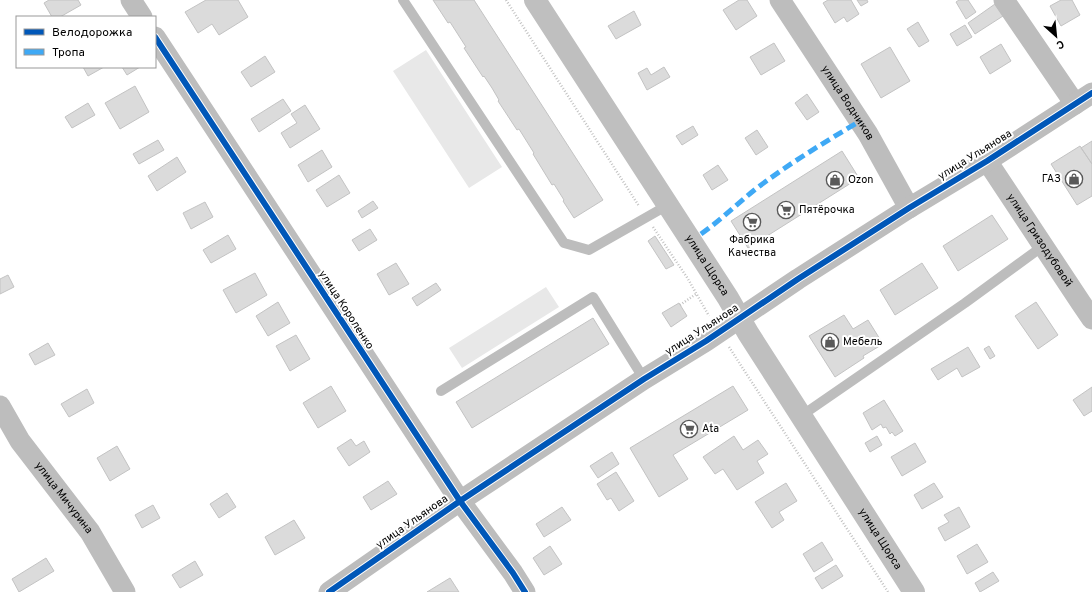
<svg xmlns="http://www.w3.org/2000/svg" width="1092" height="592" font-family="Overpass,sans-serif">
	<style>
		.green { fill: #e8e8e8 }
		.building { fill: #dbdbdb; stroke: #c3c3c3 }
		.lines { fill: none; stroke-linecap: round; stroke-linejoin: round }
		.path { stroke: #c2c2c2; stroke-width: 2.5; stroke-dasharray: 1 2; stroke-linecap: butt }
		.service { stroke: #bdbdbd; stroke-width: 10 }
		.minor { stroke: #bdbdbd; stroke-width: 21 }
		.secondary { stroke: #bfbfbf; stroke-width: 22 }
		.quiet { stroke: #3fa9f5; stroke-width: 5; stroke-dasharray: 10 5; stroke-linecap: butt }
		.cycleway-casing { stroke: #fff; stroke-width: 8 }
		.cycleway { stroke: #0057b8; stroke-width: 6 }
		.labels { text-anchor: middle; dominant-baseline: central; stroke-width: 4; stroke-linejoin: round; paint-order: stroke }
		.street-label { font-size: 11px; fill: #000; stroke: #fff }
		.poi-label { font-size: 11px; fill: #000; stroke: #fff; text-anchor: start }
	</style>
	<rect width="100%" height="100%" fill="#fff"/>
	<path class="green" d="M426,50L502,167L469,188L393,71Z
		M546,287L559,307L462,368L449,348Z"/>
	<path class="building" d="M49,0H78L81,5L60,17H52L44,3Z
		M206,0H238L248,17L219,35L212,24L198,33L185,12Z
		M433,0H474L603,200L574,218L563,201L564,200L554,184L552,185L533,154L534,153L519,129L517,130L498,101L499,100L492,88L484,76L483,77L464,48L466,47L450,22L448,23Z
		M739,0H747L757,16L736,30L723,10Z
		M828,0H851L859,14L847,22L844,17L835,23L823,3Z
		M857,0H867L868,2L861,6Z
		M959,0H968L976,12L966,19L956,2Z
		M1061,0H1072L1080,15L1061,26L1050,6Z
		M995,4L1003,16L975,34L968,23Z
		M634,11L641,25L616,39L608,26Z
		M918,22L929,41L919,47L907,29Z
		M965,25L972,37L957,46L950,34Z
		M774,43L785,61L761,75L750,57Z
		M1001,44L1011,61L990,74L980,57Z
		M890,47L910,81L881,98L861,64Z
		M265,56L275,72L251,87L241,72Z
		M83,67H104L88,76Z
		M122,67H140L127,75Z
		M664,67L670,77L647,90L638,73L647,68L651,75Z
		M135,86L149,112L120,129L105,103Z
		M807,94L819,112L807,120L795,103Z
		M283,99L291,111L259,132L251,119Z
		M88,103L95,115L72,128L65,117Z
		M305,105L320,129L290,148L281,133L297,123L291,114Z
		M693,126L698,135L682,145L676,136Z
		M757,130L768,147L756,155L745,138Z
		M158,140L164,150L139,164L133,154Z
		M1092,141V164L1081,148Z
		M1080,146L1092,164V196L1077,205L1051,164Z
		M322,150L332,167L308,182L298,165Z
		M842,151L859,178L748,248L731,221Z
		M177,157L186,172L157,191L148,176Z
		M718,165L728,180L712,190L703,175Z
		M339,175L350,193L327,207L316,190Z
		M373,201L378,208L362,218L358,211Z
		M205,202L213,217L191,229L183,213Z
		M992,215L1008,239L958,271L943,246Z
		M370,229L377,240L359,251L352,240Z
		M228,235L236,249L211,263L203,250Z
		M655,236L674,265L666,269L648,241Z
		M396,263L409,284L389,295L377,274Z
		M922,263L938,288L895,315L880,290Z
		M255,273L267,295L236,313L223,290Z
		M8,275L14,287L0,294V279Z
		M436,283L441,290L417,306L412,298Z
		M278,302L290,323L268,336L256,316Z
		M1036,302L1058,335L1038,349L1015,316Z
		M679,303L687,316L671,327L662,313Z
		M844,315L853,329L868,320L883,344L863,356L864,358L835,377L809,336Z
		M593,318L609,344L472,428L456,402Z
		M296,335L310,359L290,371L276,346Z
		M48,343L55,355L35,365L29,354Z
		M989,346L995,356L990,359L984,349Z
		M968,347L980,367L962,377L957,368L938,380L931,369Z
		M331,386L346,411L318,428L303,403Z
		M733,386L748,410L673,455L688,479L659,497L630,448Z
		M1092,387V411L1084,416L1073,400Z
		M87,389L94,403L69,417L61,404Z
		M884,400L903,431L895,436L892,432L890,434L886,427L883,428L881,424L872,430L863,413Z
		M734,436L743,450L758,440L768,454L757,461L764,473L737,490L723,469L715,474L703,457Z
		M877,436L882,445L870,452L865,443Z
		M351,439L356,446L364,441L370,452L349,466L337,448Z
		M915,443L926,462L902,476L891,457Z
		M117,446L130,469L110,481L97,458Z
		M612,452L619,464L598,478L590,466Z
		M616,472L634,501L619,511L611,498L607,500L597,484Z
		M388,481L397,494L371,510L363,497Z
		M786,483L797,501L779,512L784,520L772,528L755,502Z
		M934,483L943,497L922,509L914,495Z
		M227,493L236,507L219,518L210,504Z
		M153,505L160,518L142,528L135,515Z
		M562,507L571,520L544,537L536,524Z
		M959,507L970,527L945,541L938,528L949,522L944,515Z
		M294,520L305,538L275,555L265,537Z
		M822,542L833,560L814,572L803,554Z
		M977,544L988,562L967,574L957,556Z
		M550,546L562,564L544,575L533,558Z
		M46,558L54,571L19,592L12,579Z
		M195,561L203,575L180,588L172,575Z
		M836,565L843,576L822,589L815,578Z
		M993,572L999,581L980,592L975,583Z
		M450,578L459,592H427Z"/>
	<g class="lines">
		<path class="path" d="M506,0L639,206
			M653,227L688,279L709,316
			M680,305L696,294
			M729,347L888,592"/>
		<path class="service" d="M403,0L564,243L589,250L668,205
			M441,391L593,297L644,379
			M801,416L965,303L1043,246"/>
		<g class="minor">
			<path d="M131,0L142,17"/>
			<path id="s1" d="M780,0L868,134L909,208"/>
			<path d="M1004,0L1075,104"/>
			<path d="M155,37L460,501L513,573L525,592"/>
			<path id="s2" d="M987,161L1081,303L1092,319"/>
			<path id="s3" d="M0,406L20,441L90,532L125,592"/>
			<path d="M329,592L460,501L644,379L706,341L798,279L909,208L987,161L1092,93"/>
		</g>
		<path class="secondary" id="s4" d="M535,0L728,298L748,333L914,592"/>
		<path class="quiet" d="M701,234C721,220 738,203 757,188C790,163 825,142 860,121"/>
		<defs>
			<path id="cycleway" d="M155,37L460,501L513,573L525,592
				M329,592L460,501L644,379L706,341L798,279L909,208L987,161L1092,93"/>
		</defs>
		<use href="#cycleway" class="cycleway-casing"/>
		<use href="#cycleway" class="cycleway"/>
	</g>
	<defs>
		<symbol id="shop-ring" viewBox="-11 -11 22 22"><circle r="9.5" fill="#fff" stroke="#595959" stroke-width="1.5"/><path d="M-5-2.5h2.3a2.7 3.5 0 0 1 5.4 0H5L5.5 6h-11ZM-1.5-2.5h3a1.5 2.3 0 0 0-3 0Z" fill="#595959"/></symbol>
		<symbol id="supermarket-ring" viewBox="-11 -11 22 22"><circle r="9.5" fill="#fff" stroke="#595959" stroke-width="1.5"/><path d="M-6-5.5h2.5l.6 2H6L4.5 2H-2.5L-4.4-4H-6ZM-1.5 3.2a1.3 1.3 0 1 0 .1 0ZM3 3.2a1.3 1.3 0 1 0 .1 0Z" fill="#595959"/></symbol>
	</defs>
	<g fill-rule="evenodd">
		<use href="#shop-ring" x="1064" y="169" width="20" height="20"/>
		<use href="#shop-ring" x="825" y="170" width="20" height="20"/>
		<use href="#supermarket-ring" x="776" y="200" width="20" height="20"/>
		<use href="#supermarket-ring" x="742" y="212" width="20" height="20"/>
		<use href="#shop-ring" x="820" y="332" width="20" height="20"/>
		<use href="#supermarket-ring" x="679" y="419" width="20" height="20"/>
	</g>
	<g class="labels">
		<g class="street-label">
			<text stroke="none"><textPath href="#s1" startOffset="123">улица Водников</textPath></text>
			<text transform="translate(975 155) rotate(-32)">улица Ульянова</text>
			<text stroke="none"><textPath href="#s2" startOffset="95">улица Гризодубовой</textPath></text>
			<text stroke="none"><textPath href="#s4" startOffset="316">улица Щорса</textPath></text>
			<text transform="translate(346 310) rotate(57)">улица Короленко</text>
			<text transform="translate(702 330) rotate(-33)">улица Ульянова</text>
			<text stroke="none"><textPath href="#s3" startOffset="112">улица Мичурина</textPath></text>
			<text transform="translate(412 522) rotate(-35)">улица Ульянова</text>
			<text stroke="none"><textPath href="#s4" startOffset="640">улица Щорса</textPath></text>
		</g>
		<g class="poi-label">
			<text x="1061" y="179" text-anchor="end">ГАЗ</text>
			<text x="848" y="180">Ozon</text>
			<text x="799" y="210">Пятёрочка</text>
			<text x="752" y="240" text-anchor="middle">Фабрика<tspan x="752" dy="13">Качества</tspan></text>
			<text x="843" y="342">Мебель</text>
			<text x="702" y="429">Ata</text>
		</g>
	</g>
	<rect x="16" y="16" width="140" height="52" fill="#ffffff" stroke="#999999"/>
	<rect x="24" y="29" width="20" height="6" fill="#0057b8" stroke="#999999"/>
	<text x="52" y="36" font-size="12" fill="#000000">Велодорожка</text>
	<rect x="24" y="49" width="20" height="6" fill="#3fa9f5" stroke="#999999"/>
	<text x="52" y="56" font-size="12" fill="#000000">Тропа</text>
	<g transform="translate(1056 36) rotate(153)" stroke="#ffffff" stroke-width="3" paint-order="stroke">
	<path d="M0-3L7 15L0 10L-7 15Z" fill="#000000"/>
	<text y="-6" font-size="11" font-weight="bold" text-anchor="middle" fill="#000000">С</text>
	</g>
</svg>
